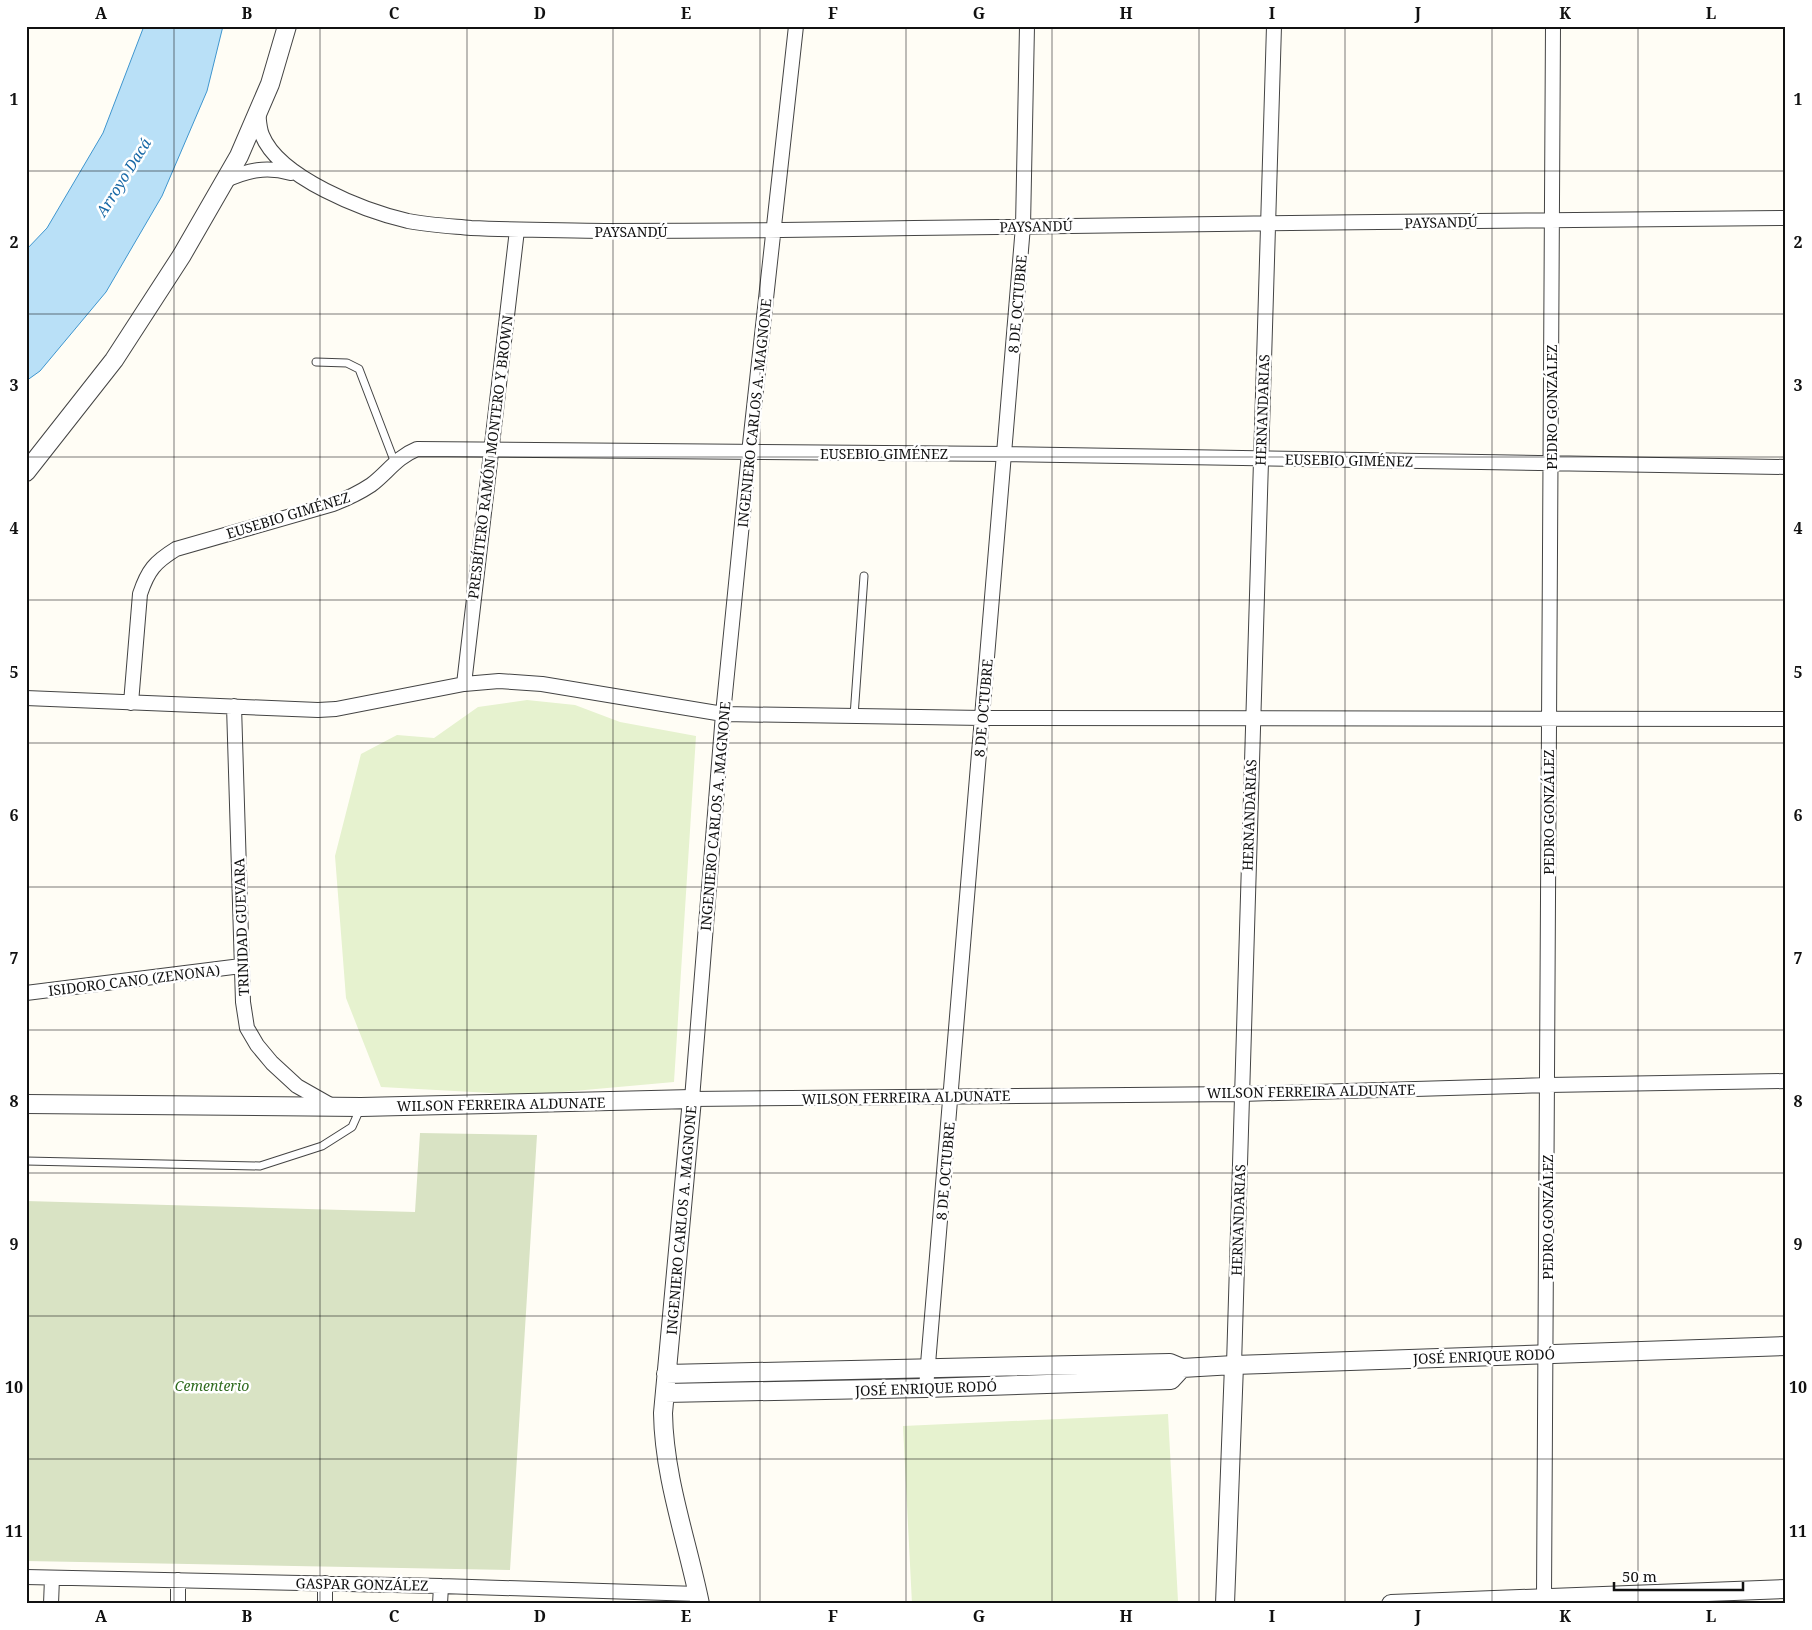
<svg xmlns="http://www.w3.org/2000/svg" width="1812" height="1630" font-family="'Noto Serif',serif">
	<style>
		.cemetery { fill: #d9e3c4 }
		.pitch { fill: #e6f2cf }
		.water { fill: #b9e0f7; stroke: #3f96cf }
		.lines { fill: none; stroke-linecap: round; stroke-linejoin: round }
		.service-casing { stroke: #444; stroke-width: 9 }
		.minor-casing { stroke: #444; stroke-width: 16 }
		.tertiary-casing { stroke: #444; stroke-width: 20 }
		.service { stroke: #fff; stroke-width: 7 }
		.minor { stroke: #fff; stroke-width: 14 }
		.tertiary { stroke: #fff; stroke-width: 18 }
		.grid { fill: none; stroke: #111; stroke-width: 1; stroke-opacity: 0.55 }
		.labels { text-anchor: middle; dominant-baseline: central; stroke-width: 5; stroke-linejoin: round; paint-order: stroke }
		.street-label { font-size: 14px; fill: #111; stroke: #fff }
		.park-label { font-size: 14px; font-style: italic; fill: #2f6b1f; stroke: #fff }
		.water-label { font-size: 15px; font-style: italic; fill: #1768a6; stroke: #fff }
		.neatline { fill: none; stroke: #111; stroke-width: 2 }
		.grid-label { font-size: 16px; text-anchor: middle; font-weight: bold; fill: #111 }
	</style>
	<rect width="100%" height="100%" fill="#fffdf5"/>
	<path class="cemetery" d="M420,1133L537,1135L510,1570L26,1561V1201L415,1212Z"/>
	<path class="pitch" d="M527,700L575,705L620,722L696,736L674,1082L529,1095L381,1087L346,998L335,856L361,754L397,735L434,738L478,707Z
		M1168,1414L1178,1601L1129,1604H912L903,1426Z"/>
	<path class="water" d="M144,26H223L207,91L162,196L106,292L40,371L26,381V250L47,228L103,133Z"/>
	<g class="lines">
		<defs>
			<path id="service" d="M316,362L347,363L359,369L395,463
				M854,716L864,576
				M26,1161L260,1166L322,1146L352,1127L360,1109"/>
			<path id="minor" d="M796,26L749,453L723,714L692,1099L1241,1094L1548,1085L1786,1081
				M258,111C259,119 259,128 262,135C279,178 365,211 408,221C429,225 449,226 471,228C516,230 560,230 605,231C708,231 811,230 914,228C1205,223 1495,221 1786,218
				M224,181C248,170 266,166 291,173
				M464,684L517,230
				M26,698L318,710L336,709L464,684L499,681L542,684L723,714L983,718L1786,719
				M131,703L140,594C148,570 155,562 176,549L333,504C346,499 359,493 371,485C387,473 397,457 417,449L1005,454L1786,467
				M234,706L243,1002L247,1028L257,1045L272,1063L297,1086L334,1107
				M26,993L241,966
				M1234,1365L1274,26
				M926,1388L1023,226L1027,26
				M26,1577L441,1586L698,1594
				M325,1583V1604
				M1544,1597L1553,26
				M51,1604L52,1578
				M178,1604V1580
				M440,1604L441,1586"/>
			<path id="tertiary" d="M26,472L114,360L182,255L239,156L270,84L287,26
				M26,1104L361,1107L692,1099L663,1413C664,1478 687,1540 700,1604
				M666,1374L1170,1363L1182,1368L1234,1365L1786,1346
				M665,1393L926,1388L1171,1380L1182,1368
				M1225,1604L1234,1365
				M1391,1604L1786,1589"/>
		</defs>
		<use href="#service" class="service-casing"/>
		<use href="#minor" class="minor-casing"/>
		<use href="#tertiary" class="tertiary-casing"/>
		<use href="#service" class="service"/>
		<use href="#minor" class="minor"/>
		<use href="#tertiary" class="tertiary"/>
	</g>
	<path class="grid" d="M174,26V1604M320,26V1604M467,26V1604M613,26V1604M760,26V1604M906,26V1604M1052,26V1604M1199,26V1604M1345,26V1604M1492,26V1604M1638,26V1604M26,171H1786M26,314H1786M26,457H1786M26,600H1786M26,743H1786M26,887H1786M26,1030H1786M26,1173H1786M26,1316H1786M26,1459H1786"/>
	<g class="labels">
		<g class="street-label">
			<text transform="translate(1441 222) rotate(-1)">PAYSANDÚ</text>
			<text transform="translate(1036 226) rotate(-1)">PAYSANDÚ</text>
			<text x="631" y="231">PAYSANDÚ</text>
			<text transform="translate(1017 304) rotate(-85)">8 DE OCTUBRE</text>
			<text transform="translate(1551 407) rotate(-90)">PEDRO GONZÁLEZ</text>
			<text transform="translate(1262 410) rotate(-88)">HERNANDARIAS</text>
			<text transform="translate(754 413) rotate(-84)">INGENIERO CARLOS A. MAGNONE</text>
			<text x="884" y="453">EUSEBIO GIMÉNEZ</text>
			<text transform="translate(490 457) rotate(-83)">PRESBÍTERO RAMÓN MONTERO Y BROWN</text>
			<text transform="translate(1349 460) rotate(1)">EUSEBIO GIMÉNEZ</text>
			<text transform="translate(288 515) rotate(-17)">EUSEBIO GIMÉNEZ</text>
			<text transform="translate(983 708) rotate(-85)">8 DE OCTUBRE</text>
			<text transform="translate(1548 812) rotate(-90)">PEDRO GONZÁLEZ</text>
			<text transform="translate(1249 815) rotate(-88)">HERNANDARIAS</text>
			<text transform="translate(715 816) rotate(-85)">INGENIERO CARLOS A. MAGNONE</text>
			<text transform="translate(241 927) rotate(-92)">TRINIDAD GUEVARA</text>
			<text transform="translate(134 980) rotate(-7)">ISIDORO CANO (ZENONA)</text>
			<text transform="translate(1311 1091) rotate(-1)">WILSON FERREIRA ALDUNATE</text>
			<text transform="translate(906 1097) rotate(-1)">WILSON FERREIRA ALDUNATE</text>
			<text transform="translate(501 1104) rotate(-1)">WILSON FERREIRA ALDUNATE</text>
			<text transform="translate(945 1171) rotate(-85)">8 DE OCTUBRE</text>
			<text transform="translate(1547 1217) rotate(-90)">PEDRO GONZÁLEZ</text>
			<text transform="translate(681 1220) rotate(-85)">INGENIERO CARLOS A. MAGNONE</text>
			<text transform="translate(1238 1220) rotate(-88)">HERNANDARIAS</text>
			<text transform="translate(1484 1356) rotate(-2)">JOSÉ ENRIQUE RODÓ</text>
			<text transform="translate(926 1388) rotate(-2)">JOSÉ ENRIQUE RODÓ</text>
			<text transform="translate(362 1584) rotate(1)">GASPAR GONZÁLEZ</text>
		</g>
		<g class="park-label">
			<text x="212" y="1385">Cementerio</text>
		</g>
		<g class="water-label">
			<text transform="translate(123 177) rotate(-58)">Arroyo Dacá</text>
		</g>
	</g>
	<rect width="1812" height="1630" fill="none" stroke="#ffffff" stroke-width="55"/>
	<path d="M1614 1582v8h129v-8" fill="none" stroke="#111111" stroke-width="2.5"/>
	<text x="1622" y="1582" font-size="15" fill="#111111" stroke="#ffffff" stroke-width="4" paint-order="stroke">50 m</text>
	<rect x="28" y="28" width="1756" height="1574" class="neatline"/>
	<g class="grid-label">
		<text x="101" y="19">A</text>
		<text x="247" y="19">B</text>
		<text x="394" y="19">C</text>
		<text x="540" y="19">D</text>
		<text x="686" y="19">E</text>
		<text x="833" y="19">F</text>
		<text x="979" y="19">G</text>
		<text x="1126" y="19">H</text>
		<text x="1272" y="19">I</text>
		<text x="1418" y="19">J</text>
		<text x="1565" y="19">K</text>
		<text x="1711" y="19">L</text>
		<text x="14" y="105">1</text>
		<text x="1798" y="105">1</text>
		<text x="14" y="248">2</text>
		<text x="1798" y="248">2</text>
		<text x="14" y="391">3</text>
		<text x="1798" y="391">3</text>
		<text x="14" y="534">4</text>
		<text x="1798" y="534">4</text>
		<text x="14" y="678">5</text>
		<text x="1798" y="678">5</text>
		<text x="14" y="821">6</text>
		<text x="1798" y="821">6</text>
		<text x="14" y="964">7</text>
		<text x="1798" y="964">7</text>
		<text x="14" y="1107">8</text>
		<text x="1798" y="1107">8</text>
		<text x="14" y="1250">9</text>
		<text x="1798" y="1250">9</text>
		<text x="14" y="1393">10</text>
		<text x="1798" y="1393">10</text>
		<text x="14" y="1537">11</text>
		<text x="1798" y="1537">11</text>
		<text x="101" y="1622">A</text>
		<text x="247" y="1622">B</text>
		<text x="394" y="1622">C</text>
		<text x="540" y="1622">D</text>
		<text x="686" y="1622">E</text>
		<text x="833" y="1622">F</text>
		<text x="979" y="1622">G</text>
		<text x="1126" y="1622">H</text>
		<text x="1272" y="1622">I</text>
		<text x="1418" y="1622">J</text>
		<text x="1565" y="1622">K</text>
		<text x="1711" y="1622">L</text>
	</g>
</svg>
